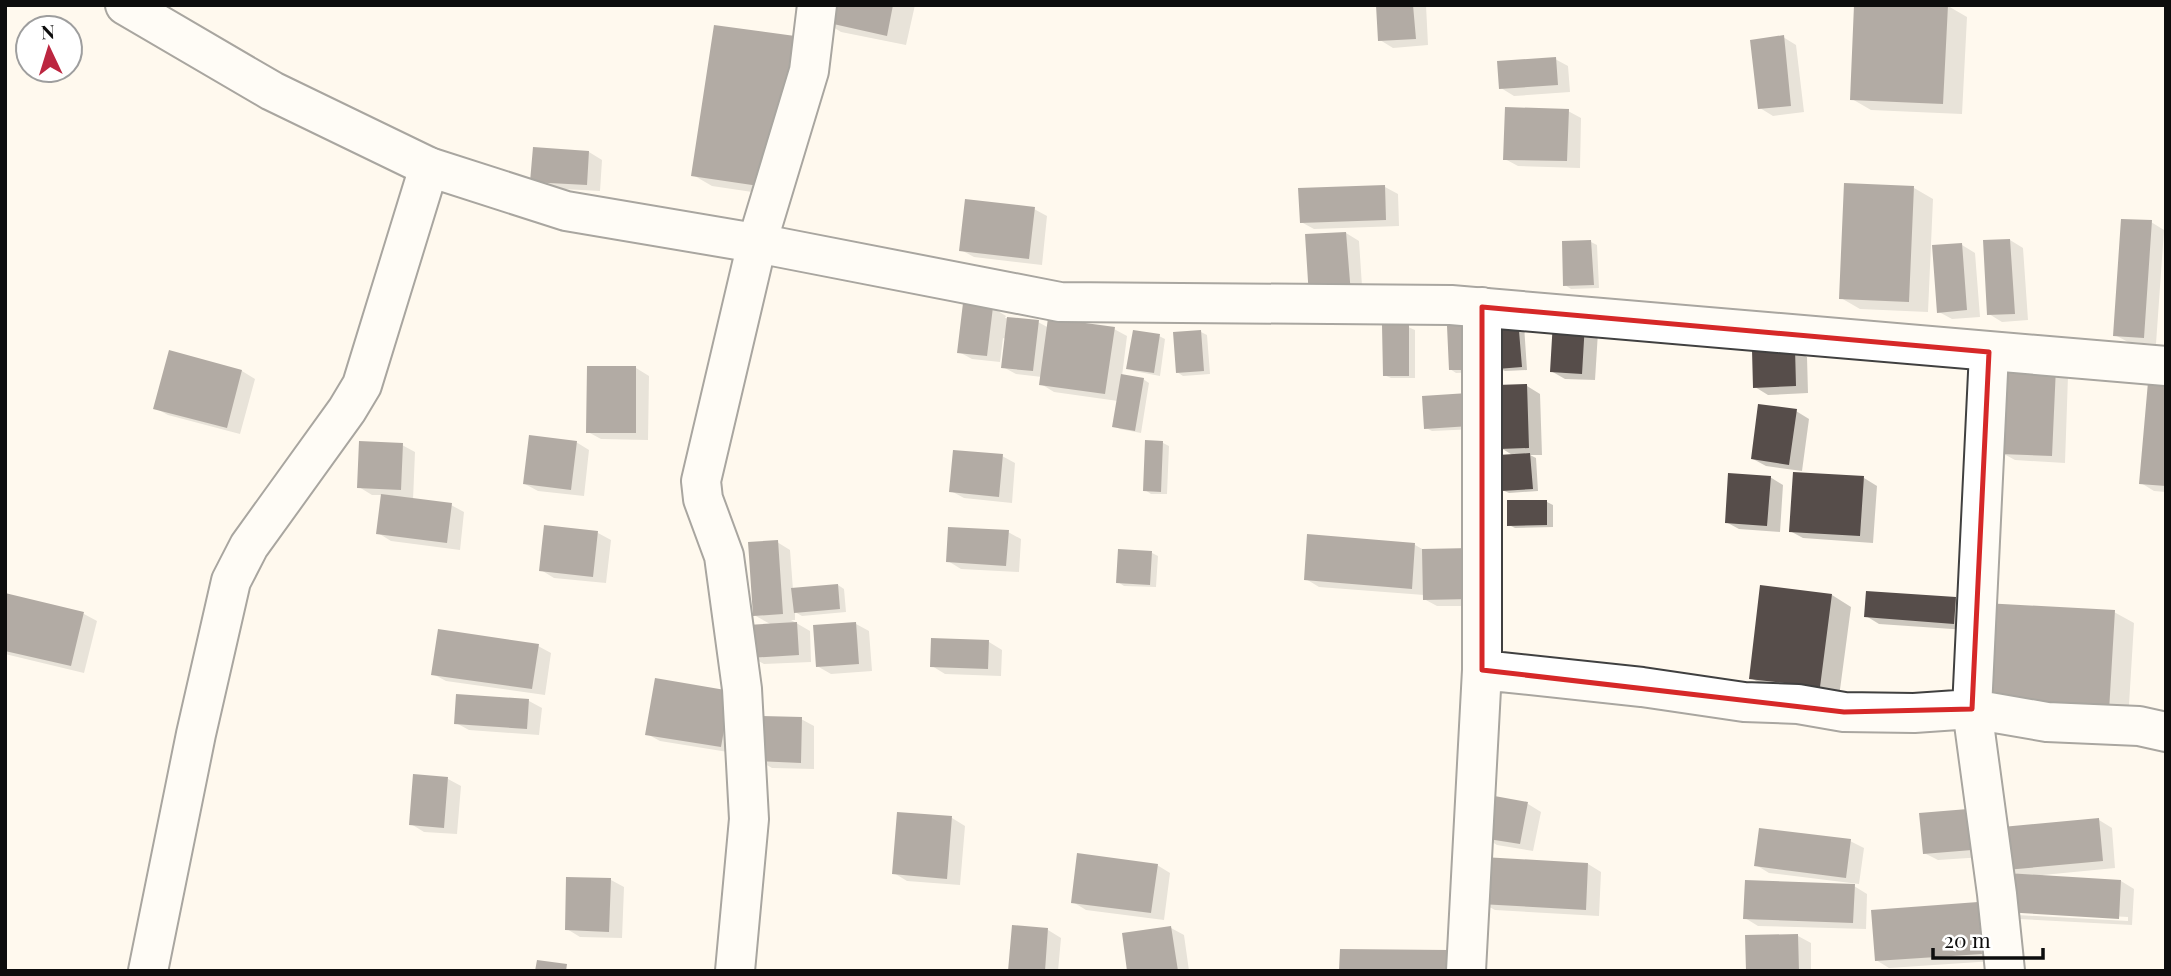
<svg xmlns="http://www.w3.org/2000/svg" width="2171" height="976" font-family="'Playfair Display',serif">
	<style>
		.shadow { fill: #0003; fill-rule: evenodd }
		.building { fill: #564d4a }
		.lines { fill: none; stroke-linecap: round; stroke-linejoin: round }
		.minor-casing { stroke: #404040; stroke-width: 42 }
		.tertiary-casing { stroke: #404040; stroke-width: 42 }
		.minor { stroke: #fff; stroke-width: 38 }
		.tertiary { stroke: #fff; stroke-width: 38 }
		.marked { fill: none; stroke: #d62828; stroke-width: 5; stroke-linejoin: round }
	</style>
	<rect width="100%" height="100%" fill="#fff9ee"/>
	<path class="shadow" d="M825,5H915L906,45L841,32L822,20Z
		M1378,5H1426L1428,45L1393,48L1380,40Z
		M1856,5L1948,6L1967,17L1962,114L1871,110L1852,99Z
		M1783,37L1796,45L1804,112L1773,116L1760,108Z
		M814,49L792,198L712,186L693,175Z
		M1555,59L1568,66L1570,92L1514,96L1501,88Z
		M1568,111L1581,118L1580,168L1518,166L1505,159Z
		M534,149L589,152L602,160L600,191L545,188L532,181Z
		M1385,187L1398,194L1399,226L1314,229L1301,222Z
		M1914,188L1933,199L1928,312L1860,309L1841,298Z
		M1034,209L1047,216L1042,265L974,257L961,250Z
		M2151,222L2164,230L2156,344L2128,342L2115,335Z
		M1346,233L1359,241L1363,301L1324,303Z
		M2010,240L2023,248L2028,320L2002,322L1989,314Z
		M1591,242L1597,245L1599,288L1571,289L1565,285Z
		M1962,245L1975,253L1980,317L1952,319L1939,312Z
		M993,308L1006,316L1005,318L1038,322L1049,328L1114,329L1127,336L1122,376L1143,379L1149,383L1141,433L1120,429L1114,426L1118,401L1054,392L1041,384L1042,377L1016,374L1003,367L1006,339L1003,338L1000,362L972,359L959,352Z
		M1495,323L1524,325L1527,370L1505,371L1498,368Z
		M1555,323L1598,332L1595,380L1565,379L1551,371Z
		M1408,327L1415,330V378H1391L1384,375Z
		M1449,328L1479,372L1456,373L1450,369Z
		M1201,332L1207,335L1210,374L1183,376L1177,372Z
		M1159,336L1165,339L1160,376L1134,371L1128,368Z
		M1794,350L1807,357L1808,393L1768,395L1755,387Z
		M170,353L242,371L255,379L240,434L168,415L155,408Z
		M636,368L649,376L648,440L601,439L588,432Z
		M2055,369L2068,376L2065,463L2015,460L2002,453Z
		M1527,386L1540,394L1542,455H1530L1536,458L1538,491L1509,493L1502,490L1514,456L1501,448Z
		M2166,386V492L2154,491L2141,483Z
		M1473,399L1475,429L1432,431L1426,428Z
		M1796,411L1809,419L1802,471L1766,466L1753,459Z
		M576,442L589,450L584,496L538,491L525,484Z
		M1147,442L1163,443L1169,446L1167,494H1151L1145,490Z
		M402,445L415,452L413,500L451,505L464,512L460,550L391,541L378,533L382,495H372L359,487Z
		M1002,456L1015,463L1012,503L964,498L951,491Z
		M1770,477L1783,485L1780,532L1739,529L1726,522Z
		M1864,478L1877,486L1873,543L1803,538L1790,531Z
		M1547,502L1553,505V527L1515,528L1509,525Z
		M1008,532L1021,539L1019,572L961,569L948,561Z
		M598,533L611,540L606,583L554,578L541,570Z
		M777,542L790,550L793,590L838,585L844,589L846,612L802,616L795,612V620H791L810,631L811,662L764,664L751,657L772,625L754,615Z
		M1415,545L1424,550L1484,606H1437L1424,599V595L1319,587L1306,579Z
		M1152,553L1158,556L1156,587L1124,586L1118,582Z
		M1868,593L1956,599L1969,606L1967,630L1879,624L1866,616Z
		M5,595L84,614L97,621L84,673L5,654Z
		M1832,595L1851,607L1839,697L1770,689L1751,678Z
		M2114,612L2134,623L2128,721L1999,714Z
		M856,624L869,631L872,671L831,674L817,666Z
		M933,640L989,642L1002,650L1001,676L945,674L932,666Z
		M538,646L551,653L545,695L446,681L433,674Z
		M730,693L734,753L660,741L647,734Z
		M529,701L542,708L539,735L469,730L456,723Z
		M801,719L814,726V769L772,768L758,760Z
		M448,779L461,786L457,834L424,832L411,824Z
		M1528,804L1541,812L1533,851L1497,845L1484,837Z
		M899,814L952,818L965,826L960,885L907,881L894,873Z
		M1921,815L1984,857L1938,860L1924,853Z
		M2099,820L2112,828L2115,868L2043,875V877L2121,881L2134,889L2132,925L2019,919L2006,911L2019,875L2007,869ZM2017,911L2128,917V921L2017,915Z
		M1850,841L1864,848L1859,884L1769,873L1756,865Z
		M1588,864L1601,872L1599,916L1495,910L1482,903Z
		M1157,865L1170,873L1164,920L1086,910L1073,902Z
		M611,880L624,887L622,938L580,937L567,929Z
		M1854,886L1867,894L1866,929L1758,926L1745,918Z
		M1978,904L1991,912L1994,961L1889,968L1876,960Z
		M1171,928L1184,935L1189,971H1129Z
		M1048,930L1061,938L1058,971H1009Z
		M1798,936L1811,943V971H1747Z"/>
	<path class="building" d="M823,5H893L887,36L820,21Z
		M1376,5H1413L1416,39L1378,41Z
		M1854,5H1948L1943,104L1850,100Z
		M714,25L795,36L773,188L691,176Z
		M1784,35L1791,106L1758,109L1750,40Z
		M1556,57L1558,85L1499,89L1497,61Z
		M1505,107L1569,109L1567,161L1503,160Z
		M533,147L589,151L587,185L530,182Z
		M1844,183L1914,186L1909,302L1839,299Z
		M1385,185L1386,220L1300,223L1298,188Z
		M965,199L1035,207L1029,259L959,251Z
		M2121,219L2152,220L2144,338L2113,336Z
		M1346,232L1351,294L1309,297L1305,234Z
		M2010,239L2015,314L1987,315L1983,240Z
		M1591,240L1594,285L1563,286L1562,241Z
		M1962,243L1967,310L1937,313L1932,245Z
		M963,303L993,307L987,356L957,353Z
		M1007,317L1039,320L1033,371L1001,368Z
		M1048,318L1115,327L1105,394L1039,385Z
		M1518,319L1522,367L1497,369L1493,321Z
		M1553,321L1585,323L1582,374L1550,372Z
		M1382,325H1409V376H1383Z
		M1472,325L1474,370H1449L1447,326Z
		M1133,330L1160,334L1154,373L1126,369Z
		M1201,330L1204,371L1176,373L1173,332Z
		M1795,348L1796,386L1753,388L1752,350Z
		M169,350L242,370L227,428L153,409Z
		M2005,364L2056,367L2052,456L2000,454Z
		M587,366H636V433H586Z
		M1121,374L1144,378L1135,431L1112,427Z
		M2148,382L2166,384V486L2139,484Z
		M1527,384L1529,448L1499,449L1497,385Z
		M1468,393L1470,426L1424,429L1422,396Z
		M1758,404L1797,409L1789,465L1751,459Z
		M529,435L577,441L571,490L523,484Z
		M1145,440L1163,441L1161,492L1143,491Z
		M359,441L403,443L401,490L357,488Z
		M953,450L1003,454L999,497L949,492Z
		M1530,453L1533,489L1501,491L1498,455Z
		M1793,472L1864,476L1860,536L1789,532Z
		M1728,473L1771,476L1767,526L1725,523Z
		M381,494L452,503L447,543L376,534Z
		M1507,500H1547V525L1507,526Z
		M544,525L598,531L593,577L539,571Z
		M948,527L1009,530L1006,566L946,562Z
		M1307,534L1415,543L1412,589L1304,580Z
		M778,540L783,614L753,616L748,542Z
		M1471,548V599L1423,600L1422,549Z
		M1118,549L1152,551L1150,585L1116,583Z
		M838,584L840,609L794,613L791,588Z
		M1760,585L1832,594L1820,687L1749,679Z
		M1866,591L1956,597L1954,624L1864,617Z
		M5,593L84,612L71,666L5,651Z
		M1984,603L2115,610L2109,711L1978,704Z
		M797,622L799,655L749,658L747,625Z
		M856,622L859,664L816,667L813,625Z
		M438,629L539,644L532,689L431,675Z
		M931,638L989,640L988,669L930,667Z
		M655,678L731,691L721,747L645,735Z
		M456,694L529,699L527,729L454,724Z
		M757,716L802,717L801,763L757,761Z
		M413,774L448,777L444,828L409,825Z
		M1489,795L1528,802L1520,844L1482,838Z
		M1968,809L1972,850L1923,854L1919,813Z
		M897,812L952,816L947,879L892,874Z
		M2099,818L2103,861L2006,870L2002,827Z
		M1759,828L1851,839L1846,878L1754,866Z
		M1077,853L1158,864L1151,913L1071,903Z
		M1483,857L1588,863L1586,910L1480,904Z
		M2007,873L2121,880L2119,919L2004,912Z
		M566,877L611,878L609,932L565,930Z
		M1745,880L1855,884L1853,923L1743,919Z
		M1978,902L1982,954L1875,961L1871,910Z
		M1012,925L1048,928L1045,971H1008Z
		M1171,926L1178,971H1127L1122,933Z
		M1798,934L1799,971H1746L1745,935Z
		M1340,949L1449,950V971H1339Z
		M537,960L567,964L566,971H535Z"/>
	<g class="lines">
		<defs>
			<path id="minor" d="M1989,352L1972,709L1997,894L2005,971
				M1482,670L1642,687L1744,702L1798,704L1844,712L1914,713L1972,709L2047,722L2139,726L2166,732
				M148,971L196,734L231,581L249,546L347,410L362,385L429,167
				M735,971L749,819L742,689L724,556L703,499L701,481L757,243L809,71L817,5
				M1466,971L1482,670V307"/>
			<path id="tertiary" d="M125,5L272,91L429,167L566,211L767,245L1060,302L1451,305L2166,366"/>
		</defs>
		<use href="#minor" class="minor-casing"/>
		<use href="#tertiary" class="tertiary-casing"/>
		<use href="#minor" class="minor"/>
		<use href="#tertiary" class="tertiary"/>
	</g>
	<path d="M0 0H2171V976H0ZM1482,307L1989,352L1972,709L1844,712L1482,670Z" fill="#fff9ee" fill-opacity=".55" fill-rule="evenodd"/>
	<path class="marked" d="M1482,307L1989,352L1972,709L1844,712L1482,670Z"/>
	<rect width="2171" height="976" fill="none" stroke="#0d0d0d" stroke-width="14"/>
	<g transform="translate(49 49) rotate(356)"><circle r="33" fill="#ffffff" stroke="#9e9e9e" stroke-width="2"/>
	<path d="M0-5L12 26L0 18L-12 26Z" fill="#bc2640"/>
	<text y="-10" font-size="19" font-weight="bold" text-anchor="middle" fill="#0d0d0d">N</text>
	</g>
	<path d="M1933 948v10h110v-10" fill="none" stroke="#0d0d0d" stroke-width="3.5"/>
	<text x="1944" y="948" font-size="21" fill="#0d0d0d" stroke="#ffffff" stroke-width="5" paint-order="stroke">20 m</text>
</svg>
